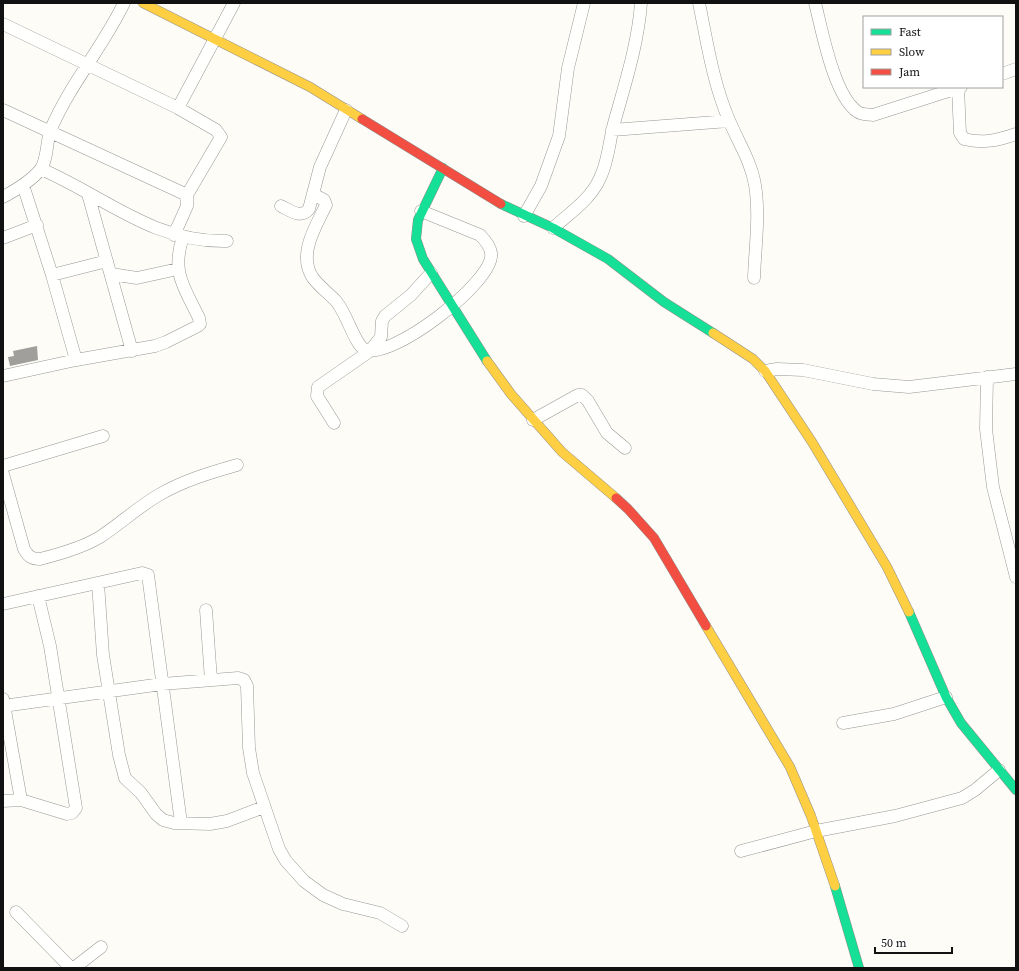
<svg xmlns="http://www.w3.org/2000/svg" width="1019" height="971" font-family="'Source Serif 4',serif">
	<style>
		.building { fill: #a19f9c }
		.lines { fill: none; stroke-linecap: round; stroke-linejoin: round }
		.street-casing { stroke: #979795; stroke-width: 13 }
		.fast-casing { stroke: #8e8d8b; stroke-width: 10 }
		.slow-casing { stroke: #8e8d8b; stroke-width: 10 }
		.jam-casing { stroke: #8e8d8b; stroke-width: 10 }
		.street { stroke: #fffffe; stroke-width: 12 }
		.fast { stroke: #16e098; stroke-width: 9 }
		.slow { stroke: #ffcf43; stroke-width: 9 }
		.jam { stroke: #f24e42; stroke-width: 9 }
	</style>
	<rect width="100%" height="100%" fill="#fdfcf7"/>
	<path class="building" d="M37,346L38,360L10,366L8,357L14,356L13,351Z"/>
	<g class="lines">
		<defs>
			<path id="street" d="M699,3C707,42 713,83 729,120C738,142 751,161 755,185C760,215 755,248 754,278
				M815,3C822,30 834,97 858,112C862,115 869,114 873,115L961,87
				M3,24L178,108L234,3
				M1002,74L1016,69
				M958,88L960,133L964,139C982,144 999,140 1016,134
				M3,110L187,195
				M612,130L729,121
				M41,169C104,196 153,243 227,241
				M23,185L52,275L76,360
				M88,194L132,351
				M313,194L324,200L326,205C316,226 297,255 313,278C319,286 328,293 335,300C346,311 354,343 364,349C388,363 496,281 491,253C490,246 485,240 480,235L421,211
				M3,197C16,190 30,182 40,170C48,160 46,141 51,129C70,84 103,47 124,3
				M281,206C291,211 301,219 309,209L320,167L346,110
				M524,216L541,186L559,136L568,68L584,3
				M553,228C570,213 591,199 600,178C608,162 609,144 613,127C624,87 638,45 641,3
				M174,235L187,206V195L221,137L216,130L178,108
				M3,238L37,225
				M111,274L137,278L178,269
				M52,275L107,261
				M765,371L777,369L803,370L873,384L909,387L1016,374
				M3,376L76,360L155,346L166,342L198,326L200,324L199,318C184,287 171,272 183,237
				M987,377L986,429L993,487L1016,577
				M533,420L578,395H582L588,401L607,433L625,448
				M334,423L317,396L318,387L370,351L381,337L382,321L385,316L411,295L431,273
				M3,466L103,436
				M3,474L24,549C28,556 31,559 40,559C60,554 82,548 100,537C120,524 137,508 157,496C182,481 209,473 237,465
				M98,583L103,655L119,755L125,778L141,793L156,814L163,820L174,823L210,824L227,821L264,807
				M3,604L142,573L148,575L181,823
				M206,610L211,680
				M3,699L21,800
				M3,706L162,684L238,678L244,680L247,686L249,748L253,773L279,849L286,861L304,881L323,895L343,904L380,913L402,926
				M843,723L894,714L946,697
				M3,801L21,800L67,814L72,813L76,808L50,646L38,596
				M741,851L816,831L895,816L962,798L975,790L999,770
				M16,912L71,968
				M74,968L101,947"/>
			<path id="fast" d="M443,168L418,220L416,239L423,259L487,361
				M501,204L553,228L608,259L664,302L713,333
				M909,612L946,697L961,723L1016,790
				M835,886L859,968"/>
			<path id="slow" d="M143,3L310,87L362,119
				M713,333L753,359L765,371L812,442L887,567L909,612
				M487,361L511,394L562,452L616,498
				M706,626L790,767L811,816L835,886"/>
			<path id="jam" d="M362,119L501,204
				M616,498L628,509L654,538L706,626"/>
		</defs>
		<use href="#street" class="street-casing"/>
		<use href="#fast" class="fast-casing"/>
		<use href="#slow" class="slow-casing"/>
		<use href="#jam" class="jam-casing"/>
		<use href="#street" class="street"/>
		<use href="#fast" class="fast"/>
		<use href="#slow" class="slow"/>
		<use href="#jam" class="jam"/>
	</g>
	<rect width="1019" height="971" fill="none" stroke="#111111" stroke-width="8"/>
	<rect x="863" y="16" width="140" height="72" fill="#ffffff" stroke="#a0a0a0"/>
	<rect x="871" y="29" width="20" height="6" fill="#16e098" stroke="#a0a0a0"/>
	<text x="899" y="36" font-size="12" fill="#111111">Fast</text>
	<rect x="871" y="49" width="20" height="6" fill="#ffcf43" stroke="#a0a0a0"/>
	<text x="899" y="56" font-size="12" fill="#111111">Slow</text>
	<rect x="871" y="69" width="20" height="6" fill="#f24e42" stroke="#a0a0a0"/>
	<text x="899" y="76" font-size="12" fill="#111111">Jam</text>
	<path d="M875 947v6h77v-6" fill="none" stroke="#111111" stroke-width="2"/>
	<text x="881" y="947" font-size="12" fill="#111111" stroke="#ffffff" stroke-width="3" paint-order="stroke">50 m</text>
</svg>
